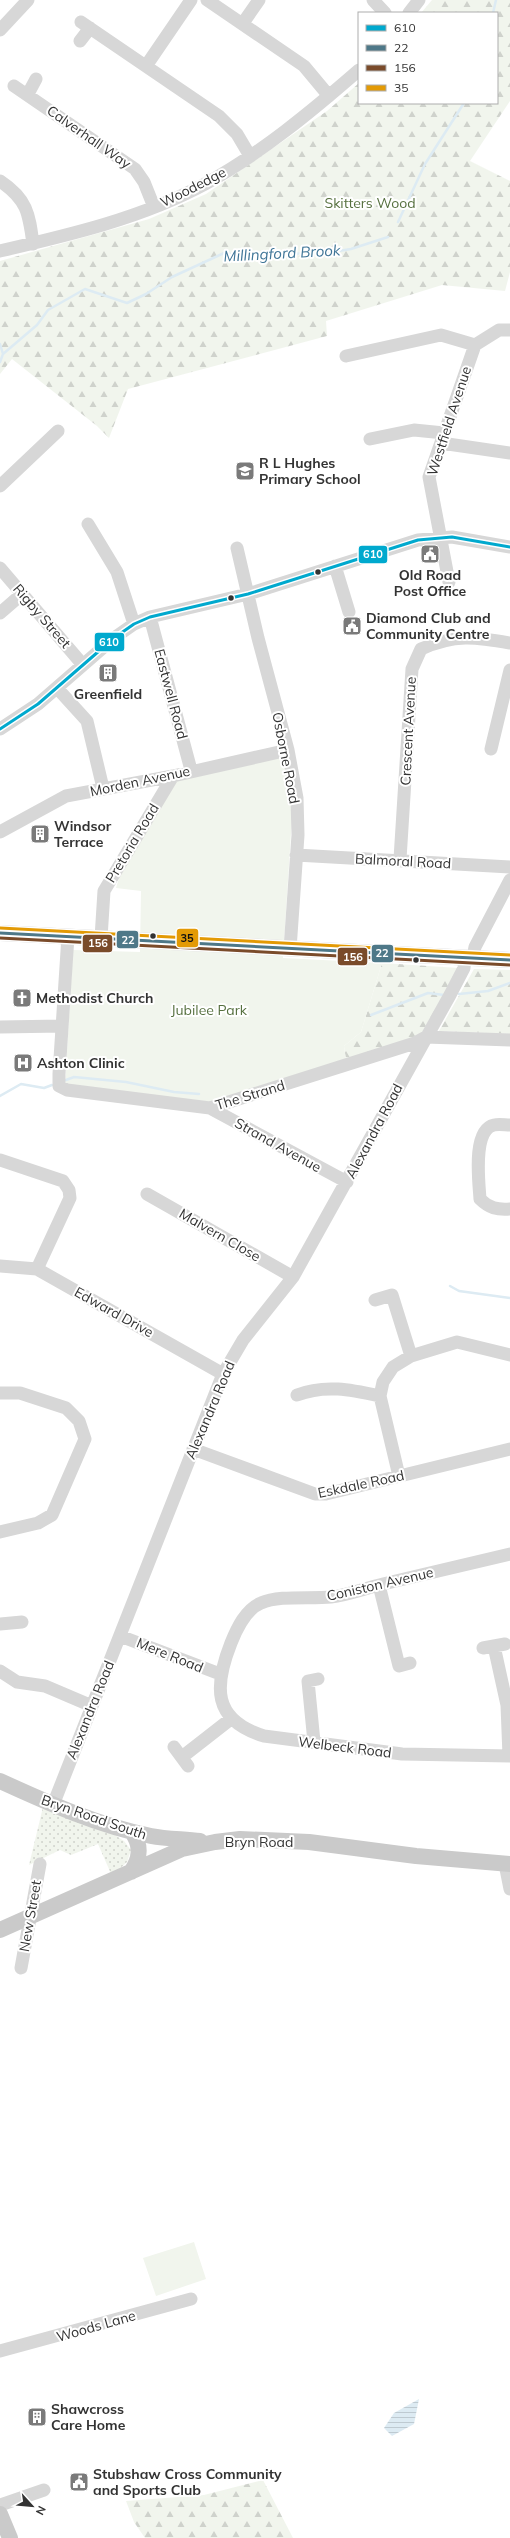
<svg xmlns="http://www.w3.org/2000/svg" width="510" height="2538" font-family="Mulish,sans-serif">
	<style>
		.grass { fill: url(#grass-dots) }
		.forest { fill: url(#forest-firs) }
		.park { fill: #f1f5ed }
		.water { fill: url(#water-rules) }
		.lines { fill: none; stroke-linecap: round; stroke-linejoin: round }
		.stream { stroke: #ddebf3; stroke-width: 2.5 }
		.minor { stroke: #d7d7d7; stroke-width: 13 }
		.major { stroke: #cacaca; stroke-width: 16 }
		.bus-1-casing { stroke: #fff; stroke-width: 6 }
		.bus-2-casing { stroke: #fff; stroke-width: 6 }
		.bus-3-casing { stroke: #fff; stroke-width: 6 }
		.bus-4-casing { stroke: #fff; stroke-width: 6 }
		.bus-1 { stroke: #00a9ce; stroke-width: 3 }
		.bus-2 { stroke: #4e7888; stroke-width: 3 }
		.bus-3 { stroke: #7a4b2a; stroke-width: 3 }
		.bus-4 { stroke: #e39a05; stroke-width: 3 }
		.bus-dot { fill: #333; stroke: #fff; stroke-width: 1.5 }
		.labels { text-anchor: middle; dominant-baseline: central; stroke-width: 4; stroke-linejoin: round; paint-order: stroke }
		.street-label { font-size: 14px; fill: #333; stroke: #fff }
		.park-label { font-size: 14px; fill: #56703f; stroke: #fff }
		.poi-label { font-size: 14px; font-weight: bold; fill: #333; stroke: #fff; text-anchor: start }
		.water-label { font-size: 15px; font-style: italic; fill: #3f7597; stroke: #fff }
		.line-badge { stroke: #fff; stroke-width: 1.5 }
		.badge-label { font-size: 11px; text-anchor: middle; font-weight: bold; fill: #fff }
		.pale-badge-label { font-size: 11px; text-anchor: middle; font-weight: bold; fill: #111 }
	</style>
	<defs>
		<pattern id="grass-dots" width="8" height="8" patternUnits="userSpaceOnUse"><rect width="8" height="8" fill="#f1f5ed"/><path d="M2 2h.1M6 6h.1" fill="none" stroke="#cfd2cc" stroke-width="1.8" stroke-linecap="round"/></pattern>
		<pattern id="forest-firs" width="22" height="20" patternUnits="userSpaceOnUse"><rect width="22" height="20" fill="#f1f5ed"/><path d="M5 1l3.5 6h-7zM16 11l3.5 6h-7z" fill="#cfd2cc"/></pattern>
		<pattern id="water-rules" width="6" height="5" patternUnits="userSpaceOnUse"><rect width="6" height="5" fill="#ddebf3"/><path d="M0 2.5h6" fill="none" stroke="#becad1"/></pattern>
	</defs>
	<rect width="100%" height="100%" fill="#fff"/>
	<path class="grass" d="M43,1807L115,1835L124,1841L131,1850L127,1862L112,1876L98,1844L71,1855L60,1850L29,1865Z"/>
	<path class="forest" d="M432,0H510V101L470,161L510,181V272L505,291L442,285L326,321L327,336L128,389L109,438L97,426L12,359L0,374V261L149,219L206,194L327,111L359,83V103H497V13H421Z
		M382,963L459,968L420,1036L346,1060L344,1046L361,1032Z
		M474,969L510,970V1034L439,1031Z
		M263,2480L293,2538H145L134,2522L126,2501L204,2495Z"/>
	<path class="park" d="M285,756L293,802L283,958L382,963L361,1032L344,1046L346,1060L206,1106L65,1086L73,950L140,952L141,891L116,888L122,868L176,780Z
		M194,2242L206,2279L156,2296L143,2258Z"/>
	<path class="water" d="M419,2399L414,2424L392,2436L384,2428L394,2413Z"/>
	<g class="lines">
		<path class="stream" d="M493,13L496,0
			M398,222L425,164L464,103
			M0,344L3,354
			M0,362L3,354L37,325L48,310L85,289L127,303L146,294L172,277L224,253L237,255L326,253L351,249L388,237
			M459,994L488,991L510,983
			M371,1015L428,993L444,995
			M66,1080L74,1077L126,1082L174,1092L199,1094
			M0,1096L21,1084L44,1088L52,1085
			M450,1286L459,1291L510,1298"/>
		<path class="minor" d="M207,0L304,66L329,96
			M373,0L385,13
			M409,13L419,0
			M81,22L219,116L237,134L250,156
			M243,23L259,0
			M0,30L28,0
			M80,41L90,28
			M146,66L191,0
			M14,86L135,169L144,182L154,207
			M28,94L36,79
			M0,181C27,199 29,213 33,244
			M0,251C69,235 142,218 205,184C260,154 312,111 359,70
			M346,356L441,335L475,345
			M370,439L414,430L444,433
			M441,443L510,453
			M0,486L58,431
			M88,524L117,572L134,624
			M237,548L258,638L288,750L297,798L298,835L290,949
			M335,566L349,612
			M0,568L83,665
			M449,582L429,477L475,345L499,330H510
			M0,613L22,594
			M150,617L191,770
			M57,688L87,721L103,788
			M0,729L38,704L114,638L134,624L150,617L248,594L418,540L452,537L510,547
			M491,749L510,670
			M0,832L66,796L173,776L288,750
			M296,855L510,867
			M400,859L412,669L421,649C455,634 475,637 510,643
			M68,936L59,1074V1086L67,1090L210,1108L415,1043L426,1037L510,1040
			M101,938L104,891L173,776
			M473,958L475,947L510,880
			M0,1027L62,1026
			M210,1108L347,1182
			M510,1125C505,1125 499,1124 494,1125C472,1130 479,1182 480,1199C489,1208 497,1210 510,1209
			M0,1160L63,1181L69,1190L70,1198L37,1269
			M147,1194L293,1277
			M0,1266L37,1269L223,1374
			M375,1300L392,1295L411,1356
			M0,1393H20L66,1408L79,1421L85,1439L52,1515L38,1523L0,1532
			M297,1395C325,1384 352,1390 380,1396
			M193,1449L315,1494H326L510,1449
			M399,1476L380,1396L383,1382L393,1367L411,1356L457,1342L510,1355
			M510,1554C468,1564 426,1574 383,1584C366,1588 348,1595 331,1597C310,1599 279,1595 261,1603C246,1609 237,1628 231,1643C214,1686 212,1720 264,1736L402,1754L510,1756
			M379,1585L399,1666L410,1663
			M0,1624L22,1622
			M120,1636L220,1674
			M494,1646L507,1705L509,1756
			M483,1648L505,1644
			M0,1671L17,1682L45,1686L92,1706
			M314,1742L308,1681L318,1679
			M174,1747L188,1766
			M182,1757L232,1718
			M53,1805L223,1374L243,1340L293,1277L450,995L464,968L465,957
			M505,1864L510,1889
			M21,1968L40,1864
			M0,2351L191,2299
			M0,2505L44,2490"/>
		<path class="major" d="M0,933L510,960
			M0,1781C48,1803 99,1826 151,1836C167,1839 184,1839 200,1841
			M131,1872C140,1859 142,1846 132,1832
			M0,1930L182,1849L215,1842L240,1839L309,1842L416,1856L510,1864
			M0,2514L10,2538"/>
		<defs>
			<path id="bus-1" d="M0,729L38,704L114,638L134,624L150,617L248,594L418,540L452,537L510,547"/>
			<path id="bus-2" d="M0,933L510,960"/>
			<path id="bus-3" d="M0,938L510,965"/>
			<path id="bus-4" d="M0,928L510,955"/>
		</defs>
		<use href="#bus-1" class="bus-1-casing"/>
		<use href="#bus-2" class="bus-2-casing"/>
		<use href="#bus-3" class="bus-3-casing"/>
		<use href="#bus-4" class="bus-4-casing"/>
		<use href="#bus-1" class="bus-1"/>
		<use href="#bus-2" class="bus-2"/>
		<use href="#bus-3" class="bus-3"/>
		<use href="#bus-4" class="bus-4"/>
	</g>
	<defs>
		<symbol id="school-square" viewBox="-11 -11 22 22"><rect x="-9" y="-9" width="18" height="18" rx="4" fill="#7a7a7a" stroke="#fff"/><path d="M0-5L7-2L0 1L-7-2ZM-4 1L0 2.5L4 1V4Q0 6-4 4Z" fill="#fff"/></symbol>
		<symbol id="civic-square" viewBox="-11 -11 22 22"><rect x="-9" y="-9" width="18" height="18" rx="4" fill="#7a7a7a" stroke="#fff"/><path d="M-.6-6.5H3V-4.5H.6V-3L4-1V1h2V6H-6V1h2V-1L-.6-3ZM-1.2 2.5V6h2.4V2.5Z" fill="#fff"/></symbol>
		<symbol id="building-square" viewBox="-11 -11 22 22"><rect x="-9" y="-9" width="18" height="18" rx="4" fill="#7a7a7a" stroke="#fff"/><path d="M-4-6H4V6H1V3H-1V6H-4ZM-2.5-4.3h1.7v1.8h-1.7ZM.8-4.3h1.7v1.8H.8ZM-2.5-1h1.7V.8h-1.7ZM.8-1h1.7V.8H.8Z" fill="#fff"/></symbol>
		<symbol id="church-square" viewBox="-11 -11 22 22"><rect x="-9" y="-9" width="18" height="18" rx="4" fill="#7a7a7a" stroke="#fff"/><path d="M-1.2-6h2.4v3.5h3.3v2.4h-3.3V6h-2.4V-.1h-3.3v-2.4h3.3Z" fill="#fff"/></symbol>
		<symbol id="hospital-square" viewBox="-11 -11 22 22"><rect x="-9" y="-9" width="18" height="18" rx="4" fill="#7a7a7a" stroke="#fff"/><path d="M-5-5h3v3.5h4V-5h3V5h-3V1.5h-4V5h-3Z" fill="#fff"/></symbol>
	</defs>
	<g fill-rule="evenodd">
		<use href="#school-square" x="234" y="460" width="22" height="22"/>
		<use href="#civic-square" x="419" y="543" width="22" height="22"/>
		<use href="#civic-square" x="341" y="615" width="22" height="22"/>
		<use href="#building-square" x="97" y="662" width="22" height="22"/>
		<use href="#building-square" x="29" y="823" width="22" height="22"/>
		<use href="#church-square" x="11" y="987" width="22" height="22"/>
		<use href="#hospital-square" x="12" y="1052" width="22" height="22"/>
		<use href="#building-square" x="26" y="2406" width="22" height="22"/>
		<use href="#civic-square" x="68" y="2471" width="22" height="22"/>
	</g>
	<g class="bus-dot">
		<circle cx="318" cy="572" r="3.5"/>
		<circle cx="231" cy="598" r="3.5"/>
		<circle cx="153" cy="936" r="3.5"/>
		<circle cx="416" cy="960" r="3.5"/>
	</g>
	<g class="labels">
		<g class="street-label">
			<text transform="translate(89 137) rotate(35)">Calverhall Way</text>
			<text transform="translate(193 187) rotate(-27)">Woodedge</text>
			<text transform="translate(449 421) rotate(-72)">Westfield Avenue</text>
			<text transform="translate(42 616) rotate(49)">Rigby Street</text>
			<text transform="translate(171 694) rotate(75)">Eastwell Road</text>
			<text transform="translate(408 731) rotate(-87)">Crescent Avenue</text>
			<text transform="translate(286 758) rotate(79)">Osborne Road</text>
			<text transform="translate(140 781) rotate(-12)">Morden Avenue</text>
			<text transform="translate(132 843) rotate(-59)">Pretoria Road</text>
			<text transform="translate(403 861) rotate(3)">Balmoral Road</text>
			<text transform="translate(250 1095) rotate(-17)">The Strand</text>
			<text transform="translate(374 1131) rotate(-62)">Alexandra Road</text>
			<text transform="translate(278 1145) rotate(29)">Strand Avenue</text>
			<text transform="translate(220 1235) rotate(30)">Malvern Close</text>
			<text transform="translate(114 1312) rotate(29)">Edward Drive</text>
			<text transform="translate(210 1410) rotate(-67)">Alexandra Road</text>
			<text transform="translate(361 1484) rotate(-12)">Eskdale Road</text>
			<text transform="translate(380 1584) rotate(-13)">Coniston Avenue</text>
			<text transform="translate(170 1655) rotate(22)">Mere Road</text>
			<text transform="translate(90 1710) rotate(-68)">Alexandra Road</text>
			<text transform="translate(345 1747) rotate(7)">Welbeck Road</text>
			<text transform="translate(94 1817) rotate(19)">Bryn Road South</text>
			<text x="259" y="1842">Bryn Road</text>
			<text transform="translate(30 1916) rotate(-80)">New Street</text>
			<text transform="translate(96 2326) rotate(-16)">Woods Lane</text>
		</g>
		<g class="park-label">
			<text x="370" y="203">Skitters Wood</text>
			<text x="209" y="1010">Jubilee Park</text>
		</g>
		<g class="poi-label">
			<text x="259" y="463">R L Hughes<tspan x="259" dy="16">Primary School</tspan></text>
			<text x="430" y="575" text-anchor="middle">Old Road<tspan x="430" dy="16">Post Office</tspan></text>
			<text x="366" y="618">Diamond Club and<tspan x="366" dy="16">Community Centre</tspan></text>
			<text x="108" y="694" text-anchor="middle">Greenfield</text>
			<text x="54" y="826">Windsor<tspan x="54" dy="16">Terrace</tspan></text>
			<text x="36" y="998">Methodist Church</text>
			<text x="37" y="1063">Ashton Clinic</text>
			<text x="51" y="2409">Shawcross<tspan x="51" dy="16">Care Home</tspan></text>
			<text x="93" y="2474">Stubshaw Cross Community<tspan x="93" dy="16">and Sports Club</tspan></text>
		</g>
		<g class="water-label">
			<text transform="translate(282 253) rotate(-3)">Millingford Brook</text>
		</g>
	</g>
	<g class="line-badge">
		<rect x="358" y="545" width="30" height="19" rx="4" fill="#00a9ce"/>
		<rect x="94" y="632" width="31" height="20" rx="4" fill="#00a9ce"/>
		<rect x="176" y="928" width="23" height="20" rx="4" fill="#e39a05"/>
		<rect x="116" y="930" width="23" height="19" rx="4" fill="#4e7888"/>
		<rect x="82" y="934" width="31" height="19" rx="4" fill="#7a4b2a"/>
		<rect x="371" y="944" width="23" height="19" rx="4" fill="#4e7888"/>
		<rect x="337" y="947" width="31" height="19" rx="4" fill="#7a4b2a"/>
	</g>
	<g class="badge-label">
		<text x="373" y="558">610</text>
		<text x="109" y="646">610</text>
		<text x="128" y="944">22</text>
		<text x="98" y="947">156</text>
		<text x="382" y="957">22</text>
		<text x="353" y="961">156</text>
	</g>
	<g class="pale-badge-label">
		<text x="187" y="942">35</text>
	</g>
	<rect x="358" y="12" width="140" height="92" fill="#ffffff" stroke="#adadad"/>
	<rect x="366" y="25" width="20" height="6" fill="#00a9ce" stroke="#adadad"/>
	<text x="394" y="32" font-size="12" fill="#333333">610</text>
	<rect x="366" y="45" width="20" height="6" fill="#4e7888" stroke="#adadad"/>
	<text x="394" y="52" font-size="12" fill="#333333">22</text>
	<rect x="366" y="65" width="20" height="6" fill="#7a4b2a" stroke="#adadad"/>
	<text x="394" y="72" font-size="12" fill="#333333">156</text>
	<rect x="366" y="85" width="20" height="6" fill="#e39a05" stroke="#adadad"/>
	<text x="394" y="92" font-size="12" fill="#333333">35</text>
	<g transform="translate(32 2506) rotate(117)" stroke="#ffffff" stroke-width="3" paint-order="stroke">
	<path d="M0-3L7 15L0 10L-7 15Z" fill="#333333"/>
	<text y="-6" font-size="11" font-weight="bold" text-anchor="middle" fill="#333333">N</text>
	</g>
</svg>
